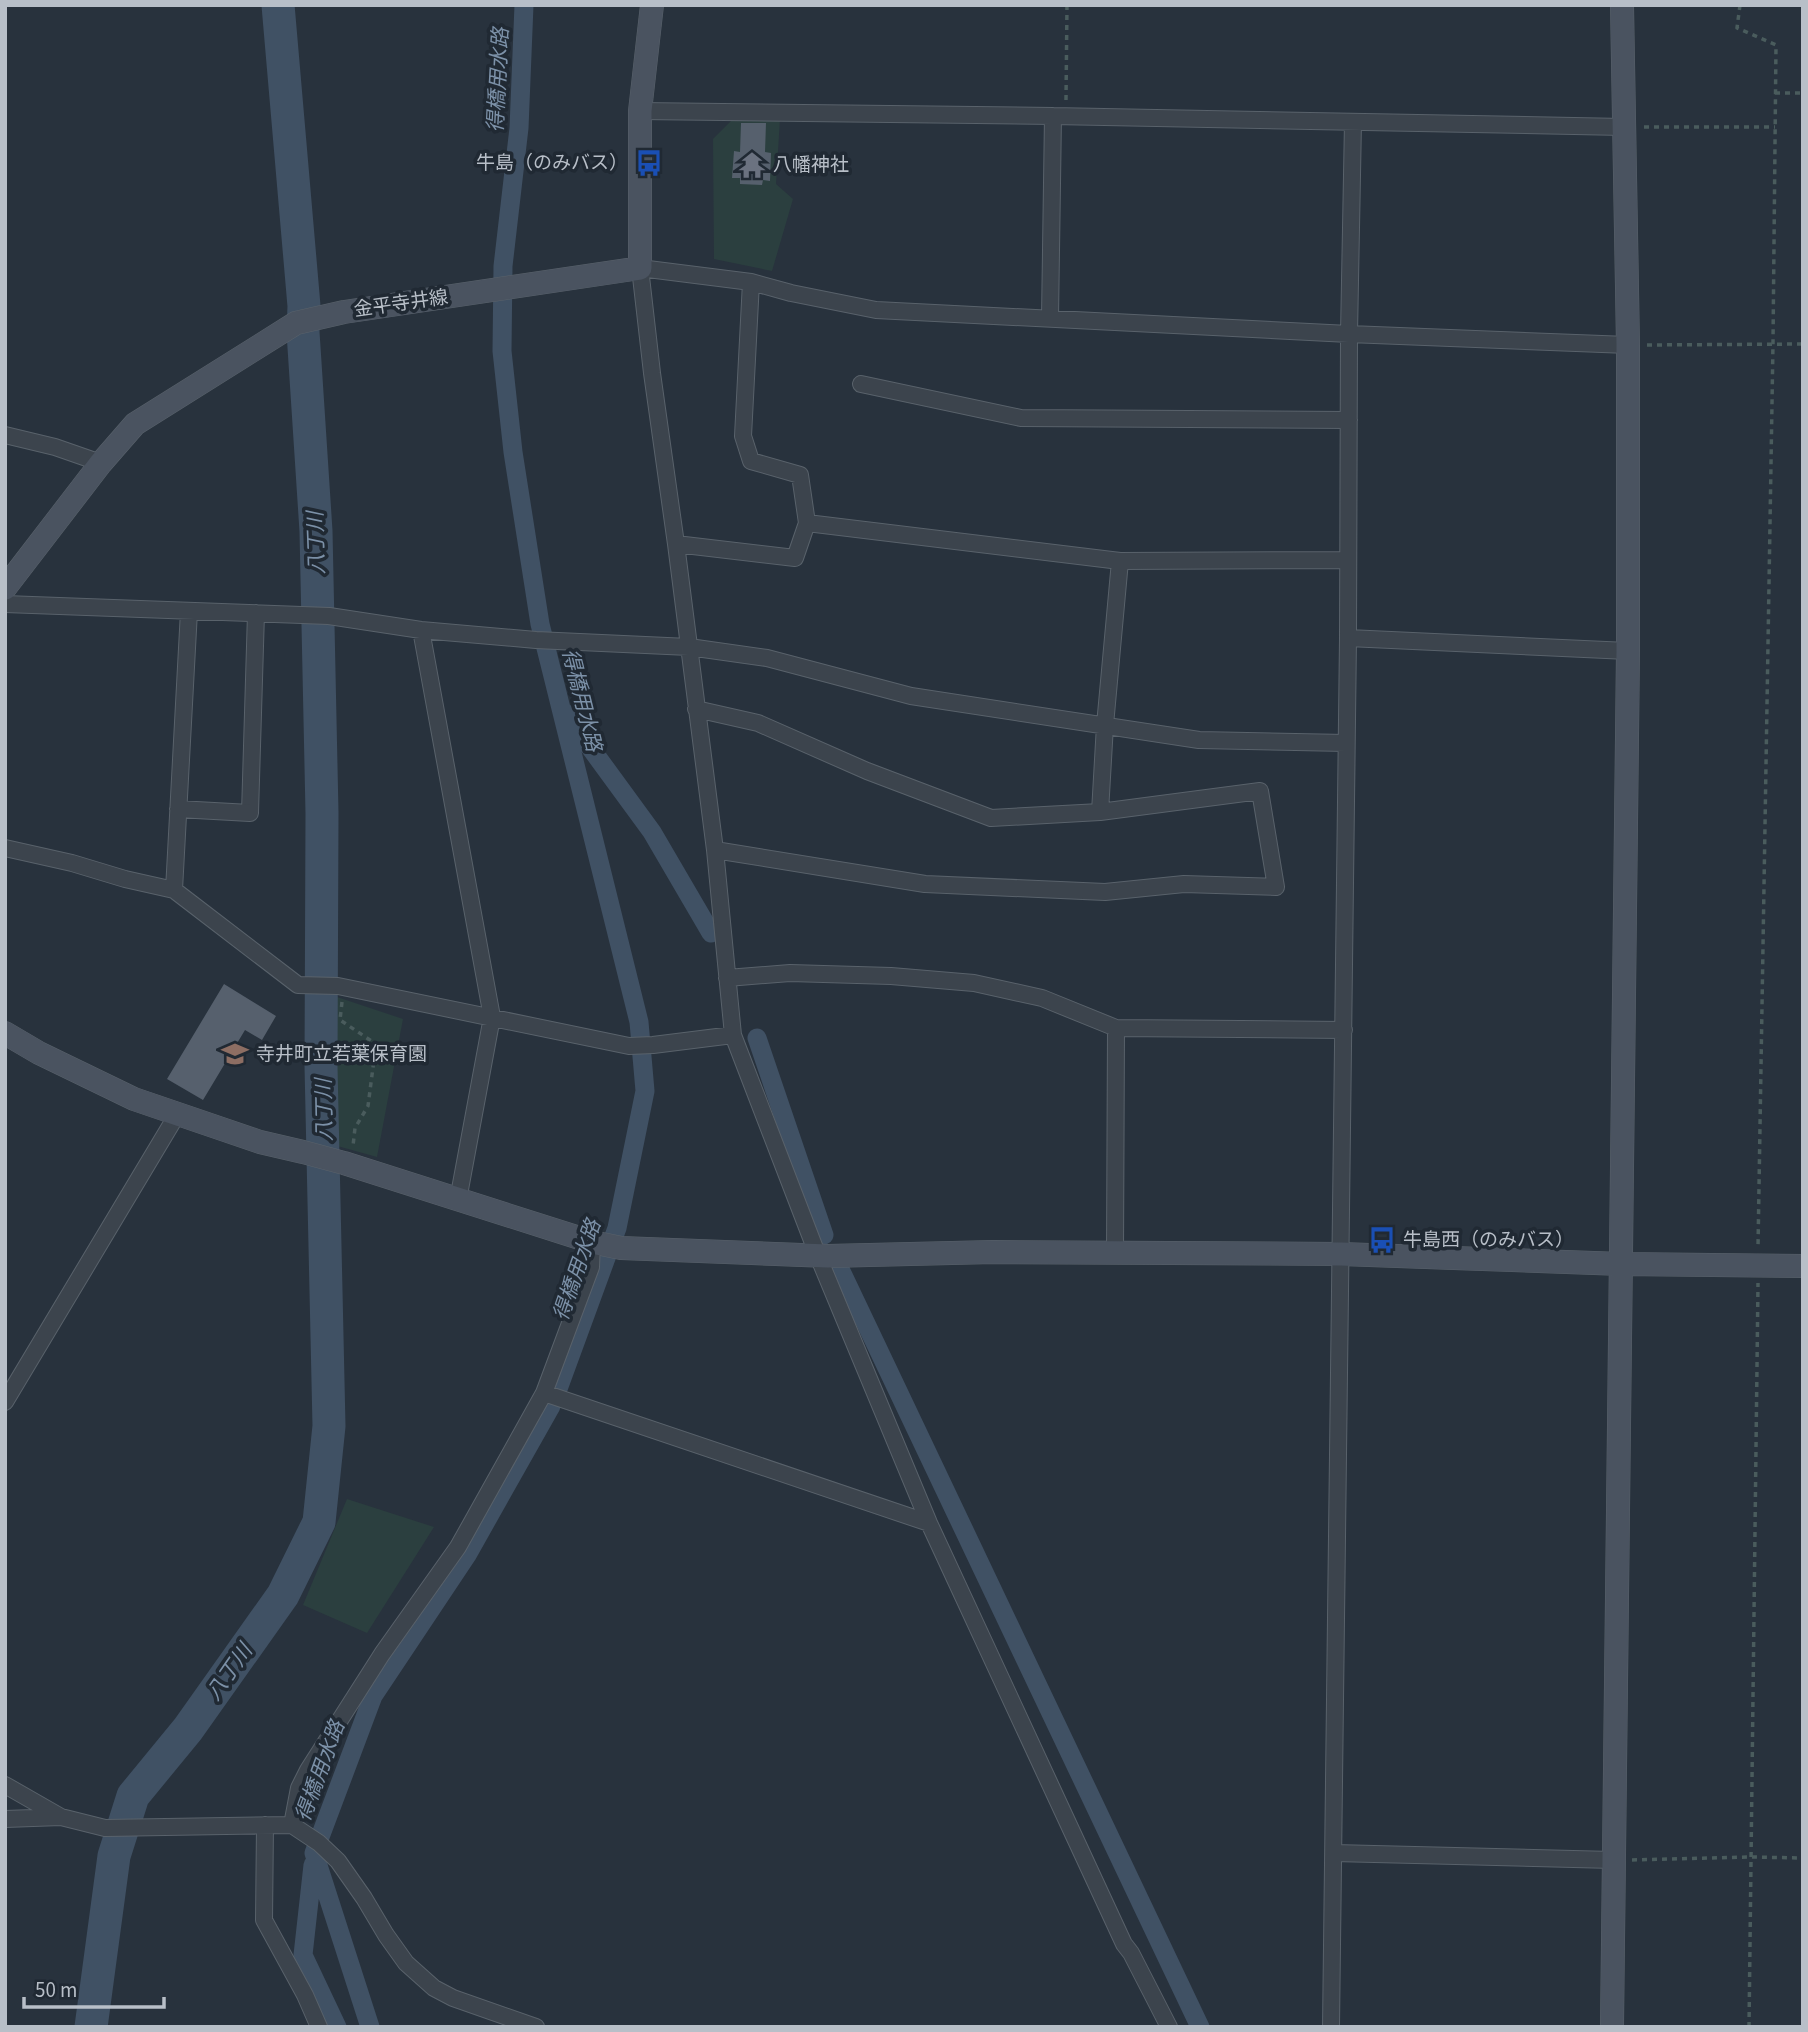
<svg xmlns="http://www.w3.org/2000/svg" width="1808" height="2032" font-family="'Source Sans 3','Noto Sans JP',sans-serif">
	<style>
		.green { fill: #2b3f3f }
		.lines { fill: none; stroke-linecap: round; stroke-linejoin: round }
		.canal { stroke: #405164; stroke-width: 19 }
		.river { stroke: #405164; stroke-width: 33 }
		.building { fill: #56606d }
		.street-casing { stroke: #59626b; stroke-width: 18 }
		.secondary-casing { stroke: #59626b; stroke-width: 24 }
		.path { stroke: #4a5c5d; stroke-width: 3.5; stroke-dasharray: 5 5; stroke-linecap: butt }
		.street { stroke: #3c444d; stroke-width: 16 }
		.secondary { stroke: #4a5360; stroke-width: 23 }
		.labels { text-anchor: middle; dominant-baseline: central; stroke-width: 7; stroke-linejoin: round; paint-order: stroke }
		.poi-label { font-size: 19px; fill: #b8bfc8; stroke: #202933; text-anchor: start }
		.street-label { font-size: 19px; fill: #b8bfc8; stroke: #202933 }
		.water-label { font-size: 21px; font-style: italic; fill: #7c91a8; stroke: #202933 }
	</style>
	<rect width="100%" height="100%" fill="#28323d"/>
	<path class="green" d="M736,116L780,119L776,184L793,199L772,271L714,259L713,139Z
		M334,996L403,1019L377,1157L334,1145Z
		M347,1499L434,1527L367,1633L303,1605Z"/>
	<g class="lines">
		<path class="canal" d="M524,5L519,128L503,266L502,351L513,452L540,624L639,1022L645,1091L617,1228L558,1389
			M565,713L652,832L711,933
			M757,1038L824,1235
			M840,1269L1200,2027
			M313,1865L303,1955L337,2027
			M370,2027L314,1853L373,1696L467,1555L551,1406"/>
		<path class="river" d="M91,2027L114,1856L133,1796L188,1729L283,1595L319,1522L329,1426L321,1066L322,813L316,531L303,332L304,306L278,5"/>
	</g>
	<path class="building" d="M741,123H766L765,152L771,153L770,181L763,180L762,185L740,184V178H732L734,151L740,152Z
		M224,984L276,1016L262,1040L245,1030L203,1100L167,1079Z"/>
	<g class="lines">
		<defs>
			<path id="street" d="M640,111L1053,116L1624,127
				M751,282L743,436L751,461L800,475L807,523
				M1050,318L1053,116
				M861,384L1021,418L1349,420
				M5,435L55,447L101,463
				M676,544L795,558L807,523L1120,561L1348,560
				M5,604L329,616L421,630L536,640L689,647L767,658L911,696L1199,740L1346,743
				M421,630L492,1017L458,1200
				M1348,638L1628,651
				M696,709L758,723L867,771L991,818L1100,812L1260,791L1276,887L1184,884L1105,892L925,884L715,850
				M178,809L250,813L256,613
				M1100,812L1105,725L1120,561
				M5,848L72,863L125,879L174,890L298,985L338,986L629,1046L653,1045L733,1035
				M174,890L189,611
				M727,978L790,973L891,976L974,983L1042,998L1116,1028L1344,1030
				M1115,1253L1116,1028
				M544,1393L929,1523
				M5,1402L178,1113
				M5,1785L61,1817L105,1828L292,1825L319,1843L338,1861L364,1898L386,1935L406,1963L434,1988L453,1998L536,2027
				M5,1819L61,1817
				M265,1825L264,1920L305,1995L319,2027
				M292,1825L299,1788L308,1770L382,1654L458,1547L544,1393L591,1267L592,1242
				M1334,1853L1613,1860
				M1169,2027L1131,1953L1124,1944L929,1523L818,1256L733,1035L715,850L676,544L652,373L640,268L751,282L791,293L876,310L1349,334L1628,345
				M1331,2027L1348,638L1349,334L1353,122"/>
			<path id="secondary" d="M5,588L101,463L135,424L296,323L344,312L640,268V111L652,5
				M5,1033L39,1053L134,1099L260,1142L303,1152L344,1163L592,1242L621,1248L828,1256L993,1252L1341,1254L1622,1264L1803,1266
				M1612,2027L1628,651V345L1622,5"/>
		</defs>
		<use href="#street" class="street-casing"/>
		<use href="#secondary" class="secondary-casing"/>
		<path class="path" d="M1740,5L1737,28L1776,45L1773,343L1758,1248
			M1775,93H1803
			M1066,100L1067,5
			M1644,127H1775
			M1647,345L1803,344
			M342,1002L340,1020L376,1044L368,1106L355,1128L353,1146
			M1632,1860L1751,1857L1803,1858
			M1749,2027L1758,1283"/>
		<use href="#street" class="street"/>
		<use href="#secondary" class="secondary"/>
	</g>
	<defs>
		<symbol id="bus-bare" viewBox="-9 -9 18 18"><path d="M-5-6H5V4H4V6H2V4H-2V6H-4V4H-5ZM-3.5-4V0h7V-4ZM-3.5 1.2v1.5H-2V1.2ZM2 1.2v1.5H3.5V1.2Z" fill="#1a4fb4" stroke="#202933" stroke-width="2.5" paint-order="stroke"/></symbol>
		<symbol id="temple-bare" viewBox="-9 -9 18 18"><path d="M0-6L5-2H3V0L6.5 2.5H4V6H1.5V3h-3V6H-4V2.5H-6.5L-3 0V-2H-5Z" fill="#6b7280" stroke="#202933" stroke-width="2.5" paint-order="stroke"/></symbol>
		<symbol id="school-bare" viewBox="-9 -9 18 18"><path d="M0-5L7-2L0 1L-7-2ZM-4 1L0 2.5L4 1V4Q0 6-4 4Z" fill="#8d6e63" stroke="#202933" stroke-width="2.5" paint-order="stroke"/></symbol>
	</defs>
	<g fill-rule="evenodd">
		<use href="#bus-bare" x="630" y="144" width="38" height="38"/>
		<use href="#temple-bare" x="733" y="146" width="38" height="38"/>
		<use href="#school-bare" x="216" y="1035" width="38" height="38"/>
		<use href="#bus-bare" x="1363" y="1221" width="38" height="38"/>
	</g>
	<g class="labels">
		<g class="poi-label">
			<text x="628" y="163" text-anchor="end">牛島（のみバス）</text>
			<text x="773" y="165">八幡神社</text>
			<text x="256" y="1054">寺井町立若葉保育園</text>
			<text x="1403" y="1240">牛島西（のみバス）</text>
		</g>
		<g class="street-label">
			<text transform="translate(401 304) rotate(-8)">金平寺井線</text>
		</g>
		<g class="water-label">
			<text transform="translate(498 80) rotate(-87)">得橋用水路</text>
			<text transform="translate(316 543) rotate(-92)">八丁川</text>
			<text transform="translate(582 700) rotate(76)">得橋用水路</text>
			<text transform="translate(324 1110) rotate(-91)">八丁川</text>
			<text transform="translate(577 1270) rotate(-71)">得橋用水路</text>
			<text transform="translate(229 1672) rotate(-55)">八丁川</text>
			<text transform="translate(320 1771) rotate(-70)">得橋用水路</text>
		</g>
	</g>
	<rect width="1808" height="2032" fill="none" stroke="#b8bfc8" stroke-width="14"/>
	<path d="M24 1997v10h140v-10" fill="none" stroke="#b8bfc8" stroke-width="3.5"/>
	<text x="35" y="1997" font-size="21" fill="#b8bfc8" stroke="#202933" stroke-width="5" paint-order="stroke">50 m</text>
</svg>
